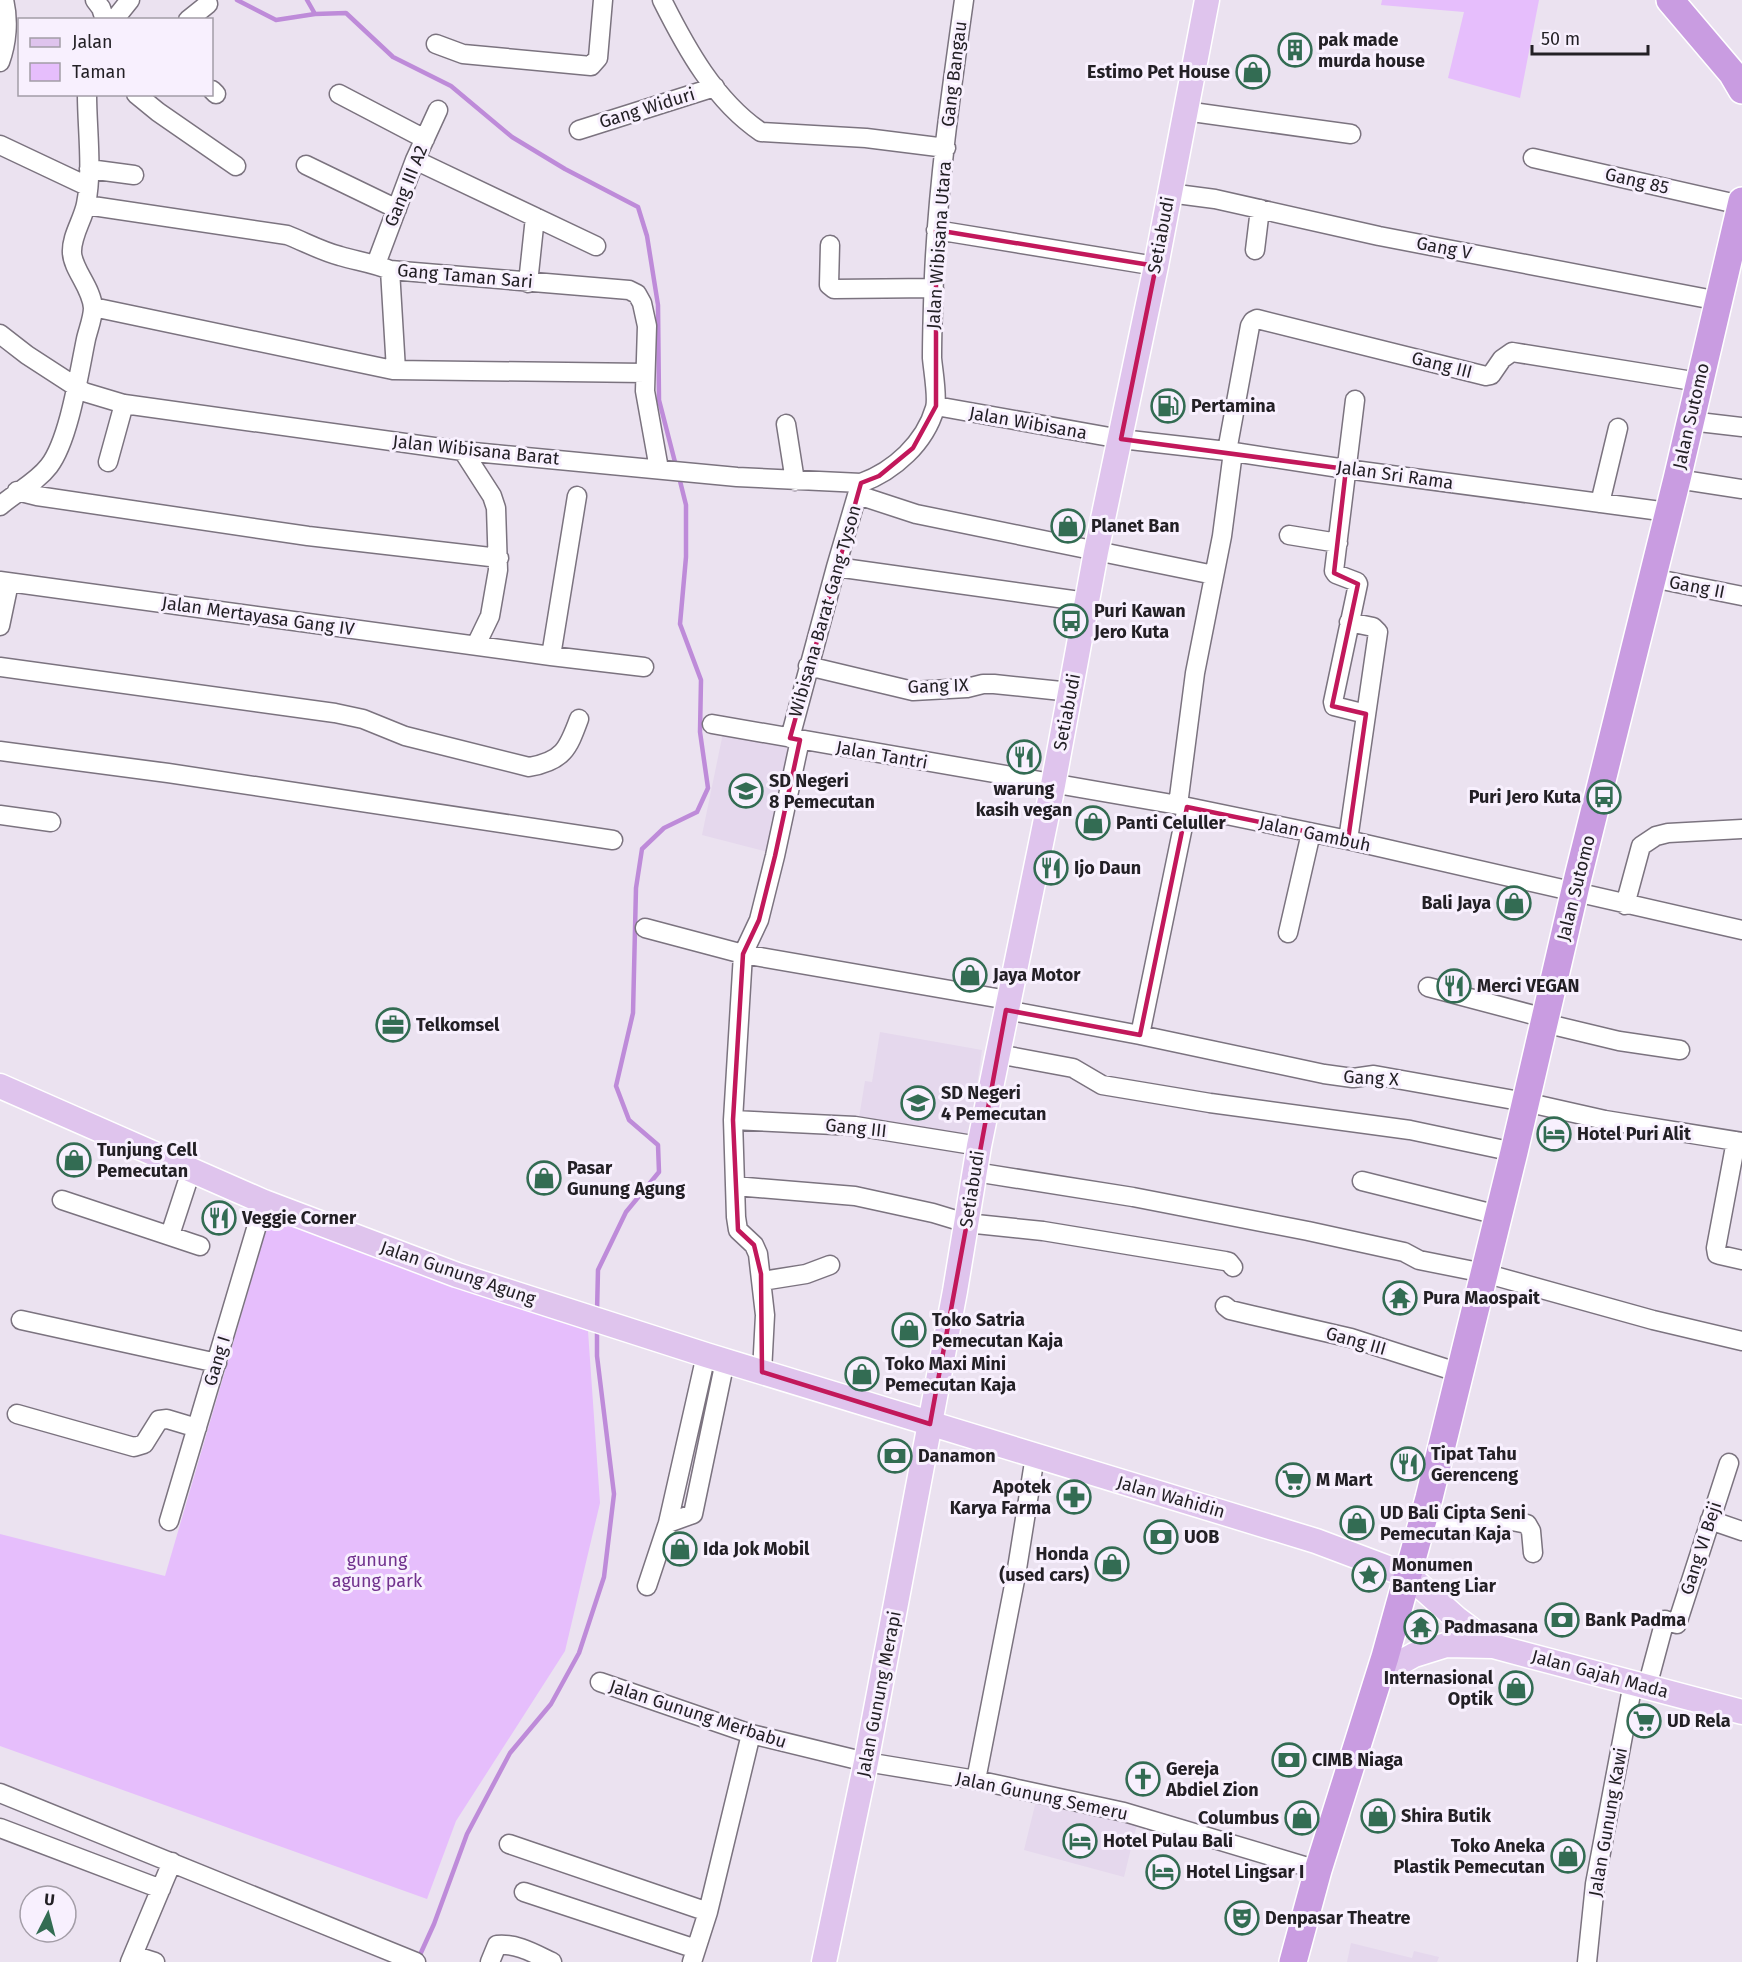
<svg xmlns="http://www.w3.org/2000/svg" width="1742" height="1962" font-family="'Fira Sans',sans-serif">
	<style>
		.built { fill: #e5d8ed }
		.green { fill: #e6befc }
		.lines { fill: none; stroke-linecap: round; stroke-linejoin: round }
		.stream { stroke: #be8bd9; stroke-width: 4.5 }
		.minor-casing { stroke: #7b737f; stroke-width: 21 }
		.major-casing { stroke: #fff; stroke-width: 27 }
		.highway-casing { stroke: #fff; stroke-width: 30 }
		.minor { stroke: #fff; stroke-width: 18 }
		.major { stroke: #dfc4ed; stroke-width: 24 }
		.highway { stroke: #c99ce1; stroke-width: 27 }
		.marked { fill: none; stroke: #c2185b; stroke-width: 4.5; stroke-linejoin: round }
		.labels { text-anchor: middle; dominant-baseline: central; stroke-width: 6; stroke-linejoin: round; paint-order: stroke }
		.poi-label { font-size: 18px; font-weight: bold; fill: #232025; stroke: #f8f0fe; text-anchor: start }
		.street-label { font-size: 18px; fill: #232025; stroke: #f8f0fe }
		.park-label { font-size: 18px; fill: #71328e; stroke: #f8f0fe }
	</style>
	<rect width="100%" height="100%" fill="#ebe2f0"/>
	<path class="built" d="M723,733L792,747L768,852L702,835Z
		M880,1032L982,1050L969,1141L858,1124L865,1081L872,1082Z
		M1037,1797L1137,1824L1124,1877L1024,1850Z
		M1351,1943L1412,1958L1414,1951L1439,1957L1437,1962H1347Z"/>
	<path class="green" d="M1382,0H1539L1520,98L1448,78L1464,12L1381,5Z
		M270,1217L588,1331L600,1503L565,1651L456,1821L427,1899L0,1746V1534L165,1576Z"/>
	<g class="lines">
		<path class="stream" d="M237,0L276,20L315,14
			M307,0L315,14L346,13L393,57L451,86L512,137L565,169L638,207L647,236L658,305L659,400L676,466
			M597,1312L598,1270L626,1212L659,1172L658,1145L629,1120L616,1086L633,1013L636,888L642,849L664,828L697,812L708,788L700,732L701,680L680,624L686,557V505L679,477
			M419,1957L434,1924L467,1834L510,1753L551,1704L579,1653L604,1577L614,1494L597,1356V1329"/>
		<defs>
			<path id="minor" d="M95,0L101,8L105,20
				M662,0C686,48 715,101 761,132L866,138L946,148
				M114,20L130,0
				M188,20L208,4
				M436,44L463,54L591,66L598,58L603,0
				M0,62C7,43 9,20 4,0
				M212,90L216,94
				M136,94L158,112L236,166
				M339,94L425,139
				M1185,111L1351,134
				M579,130L715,87
				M0,145L87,186
				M1533,158L1741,205
				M415,160L596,246
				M306,165L397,209
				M89,169L134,175
				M1169,193L1215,199L1379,236L1719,301
				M86,205L287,235C305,242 321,251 340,256C357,261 373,263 390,270L629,290L637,294L642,303L647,326L645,391L659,469
				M936,230L1156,266
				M830,245L829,285L834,289L934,288
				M1255,250L1260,209
				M376,264L415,160L438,110
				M390,270L396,370
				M528,283L535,217
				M93,307L393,370L645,373
				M0,334L27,355L84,392L124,404L463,451L737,477L861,483C894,471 925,443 935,408C938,398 933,370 932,358C932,331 933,304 934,276C938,184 951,92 964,0
				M1355,400L1334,571L1336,574L1357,582L1358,584L1333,702L1334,706L1366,714
				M936,406L1121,439L1227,451L1346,469L1668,512
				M1690,421L1742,427
				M786,424L795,481
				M463,451L492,496L496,508L498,570L490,616L476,645
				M1227,451L1250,326L1253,321L1257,319L1486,376L1491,375L1502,359L1512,352L1699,382
				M108,462L124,404
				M1677,479L1742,489
				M17,491L37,496L308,536L499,558
				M858,495L916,514L1214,575
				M1600,503L1618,428
				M0,506C16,492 36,483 49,466C69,440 79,373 86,339C88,330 93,318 93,308C92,288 73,270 72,253C71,236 83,220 86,204C93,169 87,130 87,94
				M1289,535L1338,543
				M836,567L1087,602
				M1652,578L1742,596
				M0,581L551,656L644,667
				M0,626L9,583
				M551,656L577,496
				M808,666L913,691L967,688L983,684H994L1071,692
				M0,667L335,713L363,719L405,736L529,767C563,761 568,749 579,719
				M712,724L1178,805L1348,840L1742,930
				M790,738L836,567L860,485
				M800,740L775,856L759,920L743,954L1008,1000
				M0,751L168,773L613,840
				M1178,805L1195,673L1222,536L1233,452
				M0,815L51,822
				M1348,840L1378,632L1373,627L1349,622
				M1625,905L1641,846L1656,836L1668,833L1742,829
				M645,928L743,954L733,1120L736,1217L738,1230L754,1245L758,1254L765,1315L762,1372
				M1288,933L1311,833
				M1428,987L1545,1018
				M1006,1010L1140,1035L1324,1074L1353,1078L1374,1075L1525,1102L1605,1120L1742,1142
				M1544,1023L1619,1041L1680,1050
				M1140,1035L1187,807
				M998,1054L1073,1068L1102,1085L1210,1103L1410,1130L1514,1152
				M733,1120L855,1126L979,1146
				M1736,1141L1716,1248L1717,1254L1720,1255L1742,1260
				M975,1172L1133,1197L1308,1231L1404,1252L1419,1260L1484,1273L1653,1320L1742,1341
				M1362,1181L1498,1215
				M735,1186L855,1196L933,1213L966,1223L1043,1231L1225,1261L1229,1262L1233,1267
				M62,1200L200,1246
				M170,1235L191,1171
				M762,1281L806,1274L830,1265
				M1225,1306L1230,1310L1251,1315L1351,1338L1460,1373
				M21,1320L217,1363
				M17,1414L134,1447L144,1444L159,1420L167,1419L197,1428
				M1424,1516L1477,1526H1488L1507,1520L1527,1524L1531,1531L1533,1553
				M1710,1520L1742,1531
				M169,1521L264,1202
				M668,1523L693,1514L725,1361
				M647,1586L668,1523L706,1355
				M600,1682L751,1734L866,1762L976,1780L1124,1812L1318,1870
				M1647,1687L1665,1620L1677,1624L1729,1463
				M976,1780L1016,1575L1035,1456
				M0,1793L416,1962
				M0,1828L161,1889
				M509,1844L708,1912
				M524,1892L696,1949
				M133,1955L155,1962
				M130,1962L172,1862
				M490,1962L497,1945C517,1943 535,1954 552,1962
				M692,1962L708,1912L751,1734
				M1587,1962L1595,1884L1633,1683"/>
			<path id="major" d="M0,1086L264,1202L457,1275L706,1355L1316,1541L1409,1576L1456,1618L1493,1646
				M1380,1674L1414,1655L1446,1645L1493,1646L1742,1712
				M824,1962L866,1762L955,1291L979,1146L1053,785L1096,552L1156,266L1207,0"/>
			<path id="highway" d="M1670,0L1732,73L1742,90
				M1293,1962L1318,1870L1385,1657L1429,1498L1514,1152L1578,877L1677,479L1742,201"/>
		</defs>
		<use href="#minor" class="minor-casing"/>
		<use href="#major" class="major-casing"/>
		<use href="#highway" class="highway-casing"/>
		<use href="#minor" class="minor"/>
		<use href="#major" class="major"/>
		<use href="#highway" class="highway"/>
	</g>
	<path class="marked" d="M936,230L1156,266L1121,439L1346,469L1334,573L1358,584L1332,706L1366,714L1348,840L1187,807L1140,1035L1006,1010L930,1424L762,1372L761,1274L754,1245L738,1230L733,1120L743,954L759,920L775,856L800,740L790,738L861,483L879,476L913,448L936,406Z"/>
	<defs>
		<symbol id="building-ring" viewBox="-11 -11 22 22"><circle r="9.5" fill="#f8f0fe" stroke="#336c53" stroke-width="1.5"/><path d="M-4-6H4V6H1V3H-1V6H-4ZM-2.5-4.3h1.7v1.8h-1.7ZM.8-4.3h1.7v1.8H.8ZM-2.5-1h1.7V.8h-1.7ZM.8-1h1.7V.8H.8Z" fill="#336c53"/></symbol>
		<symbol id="shop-ring" viewBox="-11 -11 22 22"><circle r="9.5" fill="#f8f0fe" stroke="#336c53" stroke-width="1.5"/><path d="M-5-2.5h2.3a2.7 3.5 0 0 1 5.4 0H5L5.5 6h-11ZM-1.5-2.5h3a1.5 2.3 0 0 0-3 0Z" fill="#336c53"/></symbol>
		<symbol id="fuel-ring" viewBox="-11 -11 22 22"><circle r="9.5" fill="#f8f0fe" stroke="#336c53" stroke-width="1.5"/><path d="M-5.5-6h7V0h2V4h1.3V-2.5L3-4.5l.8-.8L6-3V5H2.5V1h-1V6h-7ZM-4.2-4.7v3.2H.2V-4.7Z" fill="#336c53"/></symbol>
		<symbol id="bus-ring" viewBox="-11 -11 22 22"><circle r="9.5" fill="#f8f0fe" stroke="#336c53" stroke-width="1.5"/><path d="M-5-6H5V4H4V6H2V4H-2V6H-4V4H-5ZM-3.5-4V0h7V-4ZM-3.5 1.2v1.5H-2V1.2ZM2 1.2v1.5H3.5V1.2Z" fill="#336c53"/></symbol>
		<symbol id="restaurant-ring" viewBox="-11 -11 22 22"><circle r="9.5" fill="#f8f0fe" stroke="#336c53" stroke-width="1.5"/><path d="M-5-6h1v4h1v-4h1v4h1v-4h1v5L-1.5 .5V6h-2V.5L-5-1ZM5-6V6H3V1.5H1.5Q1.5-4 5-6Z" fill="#336c53"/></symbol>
		<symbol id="school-ring" viewBox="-11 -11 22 22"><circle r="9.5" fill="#f8f0fe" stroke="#336c53" stroke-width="1.5"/><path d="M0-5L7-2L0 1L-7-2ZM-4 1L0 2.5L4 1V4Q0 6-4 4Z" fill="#336c53"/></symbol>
		<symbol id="office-ring" viewBox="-11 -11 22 22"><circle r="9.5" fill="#f8f0fe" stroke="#336c53" stroke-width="1.5"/><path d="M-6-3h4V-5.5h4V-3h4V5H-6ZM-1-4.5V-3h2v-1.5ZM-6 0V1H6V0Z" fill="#336c53"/></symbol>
		<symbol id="hotel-ring" viewBox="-11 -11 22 22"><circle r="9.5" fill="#f8f0fe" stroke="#336c53" stroke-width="1.5"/><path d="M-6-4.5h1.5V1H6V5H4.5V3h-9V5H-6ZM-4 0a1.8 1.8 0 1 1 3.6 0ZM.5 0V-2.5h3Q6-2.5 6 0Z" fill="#336c53"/></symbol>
		<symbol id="temple-ring" viewBox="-11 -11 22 22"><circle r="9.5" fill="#f8f0fe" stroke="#336c53" stroke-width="1.5"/><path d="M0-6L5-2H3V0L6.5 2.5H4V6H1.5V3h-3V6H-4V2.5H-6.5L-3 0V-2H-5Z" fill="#336c53"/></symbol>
		<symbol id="bank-ring" viewBox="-11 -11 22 22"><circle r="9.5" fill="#f8f0fe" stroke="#336c53" stroke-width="1.5"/><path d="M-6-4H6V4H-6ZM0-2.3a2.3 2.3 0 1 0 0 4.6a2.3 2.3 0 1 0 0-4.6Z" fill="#336c53"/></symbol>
		<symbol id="supermarket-ring" viewBox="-11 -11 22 22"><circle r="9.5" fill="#f8f0fe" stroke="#336c53" stroke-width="1.5"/><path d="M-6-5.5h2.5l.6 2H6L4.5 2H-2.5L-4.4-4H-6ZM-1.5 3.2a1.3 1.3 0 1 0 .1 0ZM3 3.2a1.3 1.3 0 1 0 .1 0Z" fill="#336c53"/></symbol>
		<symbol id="pharmacy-ring" viewBox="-11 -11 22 22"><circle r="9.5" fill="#f8f0fe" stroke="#336c53" stroke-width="1.5"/><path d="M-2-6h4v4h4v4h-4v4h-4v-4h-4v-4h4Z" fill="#336c53"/></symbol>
		<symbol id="sight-ring" viewBox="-11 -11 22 22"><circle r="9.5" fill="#f8f0fe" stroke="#336c53" stroke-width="1.5"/><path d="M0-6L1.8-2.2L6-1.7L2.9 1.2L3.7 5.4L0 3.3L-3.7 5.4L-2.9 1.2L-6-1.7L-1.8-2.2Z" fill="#336c53"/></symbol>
		<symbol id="church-ring" viewBox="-11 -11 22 22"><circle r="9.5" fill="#f8f0fe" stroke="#336c53" stroke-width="1.5"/><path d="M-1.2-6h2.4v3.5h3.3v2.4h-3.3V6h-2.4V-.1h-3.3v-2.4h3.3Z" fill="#336c53"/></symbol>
		<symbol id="theatre-ring" viewBox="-11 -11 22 22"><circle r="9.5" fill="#f8f0fe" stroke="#336c53" stroke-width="1.5"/><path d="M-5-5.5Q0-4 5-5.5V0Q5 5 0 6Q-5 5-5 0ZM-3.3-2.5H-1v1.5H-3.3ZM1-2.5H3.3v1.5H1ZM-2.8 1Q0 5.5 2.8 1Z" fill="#336c53"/></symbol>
	</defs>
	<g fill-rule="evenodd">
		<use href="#building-ring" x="1276" y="31" width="38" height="38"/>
		<use href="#shop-ring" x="1234" y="53" width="38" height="38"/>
		<use href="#fuel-ring" x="1149" y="387" width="38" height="38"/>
		<use href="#shop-ring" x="1049" y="507" width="38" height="38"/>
		<use href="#bus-ring" x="1052" y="602" width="38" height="38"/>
		<use href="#restaurant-ring" x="1005" y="738" width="38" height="38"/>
		<use href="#school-ring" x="727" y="772" width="38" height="38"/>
		<use href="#bus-ring" x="1585" y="778" width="38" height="38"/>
		<use href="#shop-ring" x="1074" y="804" width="38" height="38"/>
		<use href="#restaurant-ring" x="1032" y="849" width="38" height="38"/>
		<use href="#shop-ring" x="1495" y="884" width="38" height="38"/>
		<use href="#shop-ring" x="951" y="956" width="38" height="38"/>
		<use href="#restaurant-ring" x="1435" y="967" width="38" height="38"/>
		<use href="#office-ring" x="374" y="1006" width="38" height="38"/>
		<use href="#school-ring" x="899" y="1084" width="38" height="38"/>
		<use href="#hotel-ring" x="1535" y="1115" width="38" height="38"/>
		<use href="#shop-ring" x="55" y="1141" width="38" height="38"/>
		<use href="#shop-ring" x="525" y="1159" width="38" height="38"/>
		<use href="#restaurant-ring" x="200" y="1199" width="38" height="38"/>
		<use href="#temple-ring" x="1381" y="1279" width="38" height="38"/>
		<use href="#shop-ring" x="890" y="1311" width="38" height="38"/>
		<use href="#shop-ring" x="843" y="1355" width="38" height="38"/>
		<use href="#bank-ring" x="876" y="1437" width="38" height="38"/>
		<use href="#restaurant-ring" x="1389" y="1445" width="38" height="38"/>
		<use href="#supermarket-ring" x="1274" y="1461" width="38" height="38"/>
		<use href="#pharmacy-ring" x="1055" y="1478" width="38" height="38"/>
		<use href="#shop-ring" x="1338" y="1504" width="38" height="38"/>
		<use href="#bank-ring" x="1142" y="1518" width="38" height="38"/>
		<use href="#shop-ring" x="661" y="1530" width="38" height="38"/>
		<use href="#shop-ring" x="1093" y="1545" width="38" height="38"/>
		<use href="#sight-ring" x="1350" y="1556" width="38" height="38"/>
		<use href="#bank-ring" x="1543" y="1601" width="38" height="38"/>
		<use href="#temple-ring" x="1402" y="1608" width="38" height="38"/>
		<use href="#shop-ring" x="1497" y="1669" width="38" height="38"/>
		<use href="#supermarket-ring" x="1625" y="1702" width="38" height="38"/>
		<use href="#bank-ring" x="1270" y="1741" width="38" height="38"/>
		<use href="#church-ring" x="1124" y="1760" width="38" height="38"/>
		<use href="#shop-ring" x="1359" y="1797" width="38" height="38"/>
		<use href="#shop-ring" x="1283" y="1799" width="38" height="38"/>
		<use href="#hotel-ring" x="1061" y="1822" width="38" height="38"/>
		<use href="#shop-ring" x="1549" y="1837" width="38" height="38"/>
		<use href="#hotel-ring" x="1144" y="1853" width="38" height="38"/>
		<use href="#theatre-ring" x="1223" y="1899" width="38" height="38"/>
	</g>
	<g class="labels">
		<g class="poi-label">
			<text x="1318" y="40">pak made<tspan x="1318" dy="21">murda house</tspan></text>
			<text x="1230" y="72" text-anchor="end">Estimo Pet House</text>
			<text x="1191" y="406">Pertamina</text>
			<text x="1091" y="526">Planet Ban</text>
			<text x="1094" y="611">Puri Kawan<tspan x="1094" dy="21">Jero Kuta</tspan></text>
			<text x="769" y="781">SD Negeri<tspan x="769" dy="21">8 Pemecutan</tspan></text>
			<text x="1024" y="789" text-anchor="middle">warung<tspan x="1024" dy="21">kasih vegan</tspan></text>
			<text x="1581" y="797" text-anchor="end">Puri Jero Kuta</text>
			<text x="1116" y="823">Panti Celuller</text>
			<text x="1074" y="868">Ijo Daun</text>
			<text x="1491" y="903" text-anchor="end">Bali Jaya</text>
			<text x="993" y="975">Jaya Motor</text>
			<text x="1477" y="986">Merci VEGAN</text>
			<text x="416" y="1025">Telkomsel</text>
			<text x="941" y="1093">SD Negeri<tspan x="941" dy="21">4 Pemecutan</tspan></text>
			<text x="1577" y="1134">Hotel Puri Alit</text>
			<text x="97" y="1150">Tunjung Cell<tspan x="97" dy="21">Pemecutan</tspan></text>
			<text x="567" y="1168">Pasar<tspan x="567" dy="21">Gunung Agung</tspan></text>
			<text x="242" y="1218">Veggie Corner</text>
			<text x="1423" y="1298">Pura Maospait</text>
			<text x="932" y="1320">Toko Satria<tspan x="932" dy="21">Pemecutan Kaja</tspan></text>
			<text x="885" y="1364">Toko Maxi Mini<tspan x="885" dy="21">Pemecutan Kaja</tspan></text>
			<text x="1431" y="1454">Tipat Tahu<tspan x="1431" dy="21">Gerenceng</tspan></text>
			<text x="918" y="1456">Danamon</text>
			<text x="1316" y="1480">M Mart</text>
			<text x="1051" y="1487" text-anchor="end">Apotek<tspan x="1051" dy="21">Karya Farma</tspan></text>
			<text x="1380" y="1513">UD Bali Cipta Seni<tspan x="1380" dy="21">Pemecutan Kaja</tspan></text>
			<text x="1184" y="1537">UOB</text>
			<text x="703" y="1549">Ida Jok Mobil</text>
			<text x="1089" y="1554" text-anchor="end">Honda<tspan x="1089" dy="21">(used cars)</tspan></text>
			<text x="1392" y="1565">Monumen<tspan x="1392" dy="21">Banteng Liar</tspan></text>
			<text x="1585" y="1620">Bank Padma</text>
			<text x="1444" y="1627">Padmasana</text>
			<text x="1493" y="1678" text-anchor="end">Internasional<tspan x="1493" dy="21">Optik</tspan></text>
			<text x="1667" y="1721">UD Rela</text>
			<text x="1312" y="1760">CIMB Niaga</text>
			<text x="1166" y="1769">Gereja<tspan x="1166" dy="21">Abdiel Zion</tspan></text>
			<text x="1401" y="1816">Shira Butik</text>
			<text x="1279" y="1818" text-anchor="end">Columbus</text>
			<text x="1103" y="1841">Hotel Pulau Bali</text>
			<text x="1545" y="1846" text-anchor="end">Toko Aneka<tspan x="1545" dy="21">Plastik Pemecutan</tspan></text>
			<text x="1186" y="1872">Hotel Lingsar I</text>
			<text x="1265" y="1918">Denpasar Theatre</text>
		</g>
		<g class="street-label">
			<text transform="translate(954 74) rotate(-83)">Gang Bangau</text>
			<text transform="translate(647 108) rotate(-17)">Gang Widuri</text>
			<text transform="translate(1637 181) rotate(13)">Gang 85</text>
			<text transform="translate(406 186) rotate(-68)">Gang III A2</text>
			<text transform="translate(1161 235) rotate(-79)">Setiabudi</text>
			<text transform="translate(939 245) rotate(-86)">Jalan Wibisana Utara</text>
			<text transform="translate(1444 248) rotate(11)">Gang V</text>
			<text transform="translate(465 276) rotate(5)">Gang Taman Sari</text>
			<text transform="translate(1442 365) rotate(14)">Gang III</text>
			<text transform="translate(1691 416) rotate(-77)">Jalan Sutomo</text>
			<text transform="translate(1028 423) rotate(10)">Jalan Wibisana</text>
			<text transform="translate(476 450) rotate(6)">Jalan Wibisana Barat</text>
			<text transform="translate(1395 475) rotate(8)">Jalan Sri Rama</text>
			<text transform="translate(1697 587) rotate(11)">Gang II</text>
			<text transform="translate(825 611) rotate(-74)">Wibisana Barat Gang Tyson</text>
			<text transform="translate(258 616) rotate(8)">Jalan Mertayasa Gang IV</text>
			<text transform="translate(938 686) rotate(-2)">Gang IX</text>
			<text transform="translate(1067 712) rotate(-79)">Setiabudi</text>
			<text transform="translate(882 755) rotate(10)">Jalan Tantri</text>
			<text transform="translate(1315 834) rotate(12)">Jalan Gambuh</text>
			<text transform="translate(1576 888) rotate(-76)">Jalan Sutomo</text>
			<text transform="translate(1371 1078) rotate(3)">Gang X</text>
			<text transform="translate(856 1128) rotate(6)">Gang III</text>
			<text transform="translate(972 1189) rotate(-81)">Setiabudi</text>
			<text transform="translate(458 1273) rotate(19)">Jalan Gunung Agung</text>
			<text transform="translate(1356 1341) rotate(16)">Gang III</text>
			<text transform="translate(217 1361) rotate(-73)">Gang I</text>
			<text transform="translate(1171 1497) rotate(16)">Jalan Wahidin</text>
			<text transform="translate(1701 1548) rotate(-72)">Gang VI Beji</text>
			<text transform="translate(1600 1674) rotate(15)">Jalan Gajah Mada</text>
			<text transform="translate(879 1694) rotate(-79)">Jalan Gunung Merapi</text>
			<text transform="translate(698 1714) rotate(18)">Jalan Gunung Merbabu</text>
			<text transform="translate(1042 1796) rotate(12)">Jalan Gunung Semeru</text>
			<text transform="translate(1608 1822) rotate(-80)">Jalan Gunung Kawi</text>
		</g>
		<g class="park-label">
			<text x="377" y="1560">gunung<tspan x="377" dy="21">agung park</tspan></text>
		</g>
	</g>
	<rect x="18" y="18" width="195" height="78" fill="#f8f0fe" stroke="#a39da7" stroke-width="1.5"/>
	<rect x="30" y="38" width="30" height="9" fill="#dfc4ed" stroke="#a39da7" stroke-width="1.5"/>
	<text x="72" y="48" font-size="18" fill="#232025">Jalan</text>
	<rect x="30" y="63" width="30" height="18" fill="#e6befc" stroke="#a39da7" stroke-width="1.5"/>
	<text x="72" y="78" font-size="18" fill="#232025">Taman</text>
	<g transform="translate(48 1914) rotate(6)"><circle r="28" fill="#f8f0fe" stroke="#a39da7" stroke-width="1.5"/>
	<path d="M0-4.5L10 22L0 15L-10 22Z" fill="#336c53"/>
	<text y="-9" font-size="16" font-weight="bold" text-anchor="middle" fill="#232025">U</text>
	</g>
	<path d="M1532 45v9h116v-9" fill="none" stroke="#232025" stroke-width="3"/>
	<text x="1541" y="45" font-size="18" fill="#232025" stroke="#f8f0fe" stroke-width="4.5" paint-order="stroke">50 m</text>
</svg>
